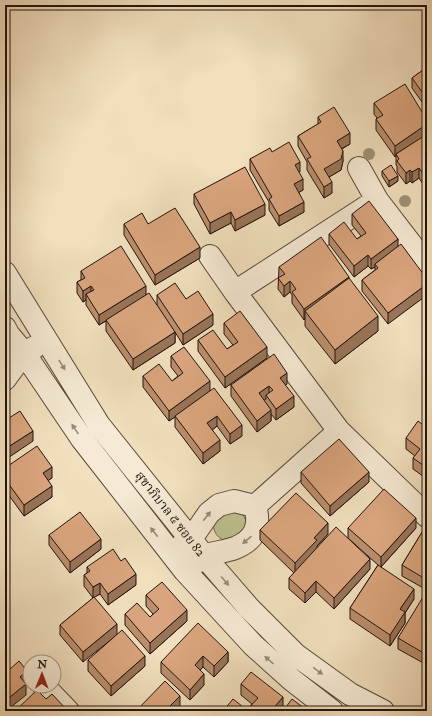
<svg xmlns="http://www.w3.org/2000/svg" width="432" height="716" font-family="'IM FELL Double Pica','Noto Serif Thai',serif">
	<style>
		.green { fill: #bdc18f; stroke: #706a4f }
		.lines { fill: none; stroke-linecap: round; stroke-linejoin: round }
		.street-casing { stroke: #56473a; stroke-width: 24 }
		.street { stroke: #f6ead4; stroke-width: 22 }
		.tree { fill: #9d9176 }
		.wall { fill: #bb8e6c; stroke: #22140f }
		.shaded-wall { fill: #997458; stroke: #22140f }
		.building { fill: #daa57e; stroke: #22140f }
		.oneway { fill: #978a7b }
		.labels { text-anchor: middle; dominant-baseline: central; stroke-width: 3; stroke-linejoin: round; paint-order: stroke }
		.street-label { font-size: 13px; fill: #22140f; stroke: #f6ead4 }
	</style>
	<rect width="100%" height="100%" fill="#f1dfbd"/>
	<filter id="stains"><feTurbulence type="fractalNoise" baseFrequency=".005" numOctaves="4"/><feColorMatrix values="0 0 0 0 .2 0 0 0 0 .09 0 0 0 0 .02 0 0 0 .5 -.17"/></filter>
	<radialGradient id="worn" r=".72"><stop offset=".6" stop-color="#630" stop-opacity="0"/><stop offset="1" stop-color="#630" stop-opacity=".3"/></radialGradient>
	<path class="green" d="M222,510L242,513L247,522L245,533L225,541C217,537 214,533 213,524Z"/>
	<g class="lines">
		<defs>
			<path id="street" d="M359,168L377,200L427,265
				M210,256L235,292L339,431L427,516
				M5,273L99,425L204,556L249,608L296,655L350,694L383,711
				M235,292L377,200
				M5,328L8,334L24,353L82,439L185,571L253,645L292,680L332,711
				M5,379L24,353L35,347
				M255,506L339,431
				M180,547L191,539L209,513L219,505L234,501L255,506
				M194,564C197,561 200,558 204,556C213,552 225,552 235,548C255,540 261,526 255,506
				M44,686L68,711"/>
		</defs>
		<use href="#street" class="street-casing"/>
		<use href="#street" class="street"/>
	</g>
	<g class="tree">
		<circle cx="369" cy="154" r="6"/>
		<circle cx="405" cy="201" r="6"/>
	</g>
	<path class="wall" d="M427,67V109L412,88V78Z
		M374,103L427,120V190L419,178L412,183L410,181L406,184L397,172V166L396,165V156L395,157L376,130V119L377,118L374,114Z
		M318,117L350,144L342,149L343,161L341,170L329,177L332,193L324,198L307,170V162L298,146V136L318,124Z
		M272,152L300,172L299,173L303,190L299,192L304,212L279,226L269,210V202L250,170V159Z
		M382,171L398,181L389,187L382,176Z
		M194,194L265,215L235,231L231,223L210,234L194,204Z
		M352,214L398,239L388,324L362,291V280L375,270V267L371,269L368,266L354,277L329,244V234L357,239L361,236L352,225Z
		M124,224L200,258L155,285L124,235Z
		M279,267L349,279L378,331L335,364L305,326V319L304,320L292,303V295L290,292L284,297L278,289Z
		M81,271L146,295L157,305V295L186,299L213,325L183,345L175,332V343L133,370L106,331V321L99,325L86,305V300L83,302L77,293V282L81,280Z
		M224,323L267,358L225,388L198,351V340L227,349L233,345L224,334Z
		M171,356L210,391L242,436L230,444L217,426L212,430L220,451L203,464L175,427V417L169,421L143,387V376L172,381L178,376L171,367Z
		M287,384L285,385L294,407L276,420L271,414V421L257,432L231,396V385Z
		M427,428V479L413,469V458L415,456L406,449V438Z
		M5,468L52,478L48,480L52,497L24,516L5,490Z
		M301,472L369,482L330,516L301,483Z
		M427,524V590L402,576V565Z
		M348,528H416L381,567L414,599L405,613V623L390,646L350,619V608L378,565L348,538Z
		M260,530L328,534L317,546V548L370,569L334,609L316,592L305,603L289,589V578L294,573L260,540Z
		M49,535L101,549L70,573L49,545Z
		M87,567L136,585L108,605L100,594L94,597L83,662L60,635V625L93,598L84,586V575L87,573Z
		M146,595L187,621L150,654L125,625V614L150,617L153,614L146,606Z
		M427,599V665L398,649V638Z
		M228,652V662L214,677L203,667L200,670L204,685L190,700L161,673V662Z
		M88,660L145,666L111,696L88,671Z
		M241,684L283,708L280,711H223L247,710L252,704L241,695Z"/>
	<path class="shaded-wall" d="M427,124V135L396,154V156L395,157V146Z
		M350,133V144L337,151V141Z
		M343,151V161L341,170L324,180V169Z
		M300,162V172L295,176V165Z
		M419,168V178L412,183V172Z
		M410,170V181L406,184V173Z
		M398,176V181L389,187V181Z
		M303,179V190L294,195V184Z
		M332,182V193L324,198V187Z
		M304,202V212L279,226V216Z
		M265,204V215L235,231V220Z
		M231,212V223L210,234V223Z
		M398,239V249L375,264V267L371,269V259Z
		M200,247V258L155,285V275Z
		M368,255V266L354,277V266Z
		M349,277V287L305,311V319L304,320V309Z
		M290,281V292L284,297V286Z
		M427,284V295L388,324V313Z
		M91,286V297L86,294V300L83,302V291Z
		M146,286V296L99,325V315Z
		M213,314V325L183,345V334Z
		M378,316V331L335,364V350Z
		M175,332V343L133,370V359Z
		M267,347V358L225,388V377Z
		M287,373V384L280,389V378Z
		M210,381V392L169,421V411Z
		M269,386V396L266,395V399L259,404V393Z
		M294,396V407L276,420V409Z
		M271,410V421L257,432V421Z
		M217,416V426L207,434V423Z
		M242,425V436L230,444V434Z
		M33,431V441L5,460V449Z
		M220,440V451L203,464V453Z
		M52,467V478L43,484V473Z
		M369,472V482L330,516V506Z
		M52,486V497L24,516V505Z
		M416,518V528L381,567V557Z
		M328,523V534L317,546V551L295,574V563L314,538Z
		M101,539V549L70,573V562Z
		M370,559V569L334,609V598Z
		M136,574V585L108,605V594Z
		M316,581V592L305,603V593Z
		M100,583V594L93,598V587Z
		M414,589V599L405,613V623L390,646V635L400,609Z
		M187,610V621L150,654V643Z
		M117,624V635L83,662V652Z
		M228,652V662L214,677V666Z
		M145,656V666L111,696V686Z
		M203,656V667L195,676V665Z
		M27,671V682L20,688V677Z
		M204,674V685L190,700V690Z
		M26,684V695L6,711H5V701Z
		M180,696V707L176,711H167V709Z
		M283,697V708L280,711H271Z"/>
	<path class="building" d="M427,67V99L412,78Z
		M405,84L427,120V124L395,146L376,119L383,115L374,103Z
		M334,107L350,133L337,141L343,151L341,159L324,169L332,182L324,187L307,159L311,157L298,136L321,122L318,117Z
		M427,134V179L419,168L412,172L410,170L406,173L397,161L399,159L396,154Z
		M289,142L300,162L295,165L303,179L294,184L304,202L279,216L269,199L272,197L250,159L270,148L272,152Z
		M391,165L398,176L389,181L382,171Z
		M245,167L265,204L235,220L231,212L210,223L194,194Z
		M369,201L398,239L371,259L368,255L354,266L329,234L344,222L357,239L366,233L352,214Z
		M175,208L200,247L155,275L124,224L142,213L148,224Z
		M321,237L349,277L304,309L292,292L296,289L290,281L284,286L278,278L285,274L279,267Z
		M401,244L427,279V284L388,313L362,280L378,268L375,264Z
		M121,246L146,286L99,315L86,294L94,290L91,286L83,291L77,282L85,278L81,271Z
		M349,278L378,316L335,350L305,311Z
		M175,283L186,299L198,291L213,314L183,334L157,295Z
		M149,293L175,332L133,359L106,320Z
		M240,311L267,347L225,377L198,340L213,330L227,349L238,342L224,323Z
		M184,347L210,381L169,411L143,376L159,364L172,381L183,373L171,356Z
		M274,354L287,373L280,378L294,396L276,409L266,395L273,390L269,386L259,393L271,410L257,421L231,385Z
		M214,388L242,425L230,434L217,416L207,423L220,440L203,453L175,416Z
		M20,411L33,431L5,449V412L9,418Z
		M418,421L427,428V468L413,458L420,449L406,438Z
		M339,439L369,472L330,506L301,472Z
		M37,446L52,467L43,473L52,486L24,505L5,479V468Z
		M384,489L416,518L381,557L348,528Z
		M296,493L328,523L314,538L317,540L295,563L260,530Z
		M80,512L101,539L70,562L49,535Z
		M427,524V580L402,565Z
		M336,527L370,559L334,598L316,581L305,593L289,578Z
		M113,549L121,561L125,558L136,574L108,594L100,583L93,587L84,575L90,571L87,567Z
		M378,565L414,589L400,609L405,612L390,635L350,608Z
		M162,582L187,610L150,643L125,614L137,603L150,617L159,609L146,595Z
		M94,597L117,624L83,652L60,625Z
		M423,597L427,599V655L398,638Z
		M198,623L228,652L214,666L203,656L195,665L204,674L190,690L161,662Z
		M122,630L145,656L111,686L88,660Z
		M19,661L27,671L20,677L26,684L5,701V663L10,669Z
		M251,672L283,697L271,711H223L233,699L247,710L258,698L241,684Z
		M165,681L180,696L167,709L169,711H138L137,710Z
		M37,690L46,699L52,694L67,710L66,711H15Z
		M292,699L308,711H283Z
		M198,707L202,711H194Z"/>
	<defs><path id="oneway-solid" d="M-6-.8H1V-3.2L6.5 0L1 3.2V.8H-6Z"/></defs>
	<g class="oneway">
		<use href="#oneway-solid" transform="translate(62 365) rotate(58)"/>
		<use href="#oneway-solid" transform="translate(75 429) rotate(-124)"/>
		<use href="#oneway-solid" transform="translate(207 516) rotate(-51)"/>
		<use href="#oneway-solid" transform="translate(154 532) rotate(-128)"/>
		<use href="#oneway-solid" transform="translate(247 540) rotate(140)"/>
		<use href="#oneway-solid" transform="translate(225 581) rotate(49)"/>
		<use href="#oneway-solid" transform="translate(269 660) rotate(-138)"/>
		<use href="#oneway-solid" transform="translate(318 671) rotate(36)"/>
	</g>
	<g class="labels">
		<g class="street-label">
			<text transform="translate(170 514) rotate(52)">สุขาภิบาล ๕ ซอย 82</text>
		</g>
	</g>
	<rect width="432" height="716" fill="none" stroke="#f1dfbd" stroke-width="20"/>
	<rect x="6" y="6" width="420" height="704" fill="none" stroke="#22140f" stroke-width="2"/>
	<rect x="10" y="10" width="412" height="696" fill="none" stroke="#22140f"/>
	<g transform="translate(42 674) rotate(1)"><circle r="19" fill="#f6ead4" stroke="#a19485"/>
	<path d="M0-3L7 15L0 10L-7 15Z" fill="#8f2418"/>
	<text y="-6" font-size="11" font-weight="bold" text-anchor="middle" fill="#22140f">N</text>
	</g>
	<rect width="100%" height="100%" filter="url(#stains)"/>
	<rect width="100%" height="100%" fill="url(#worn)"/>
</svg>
